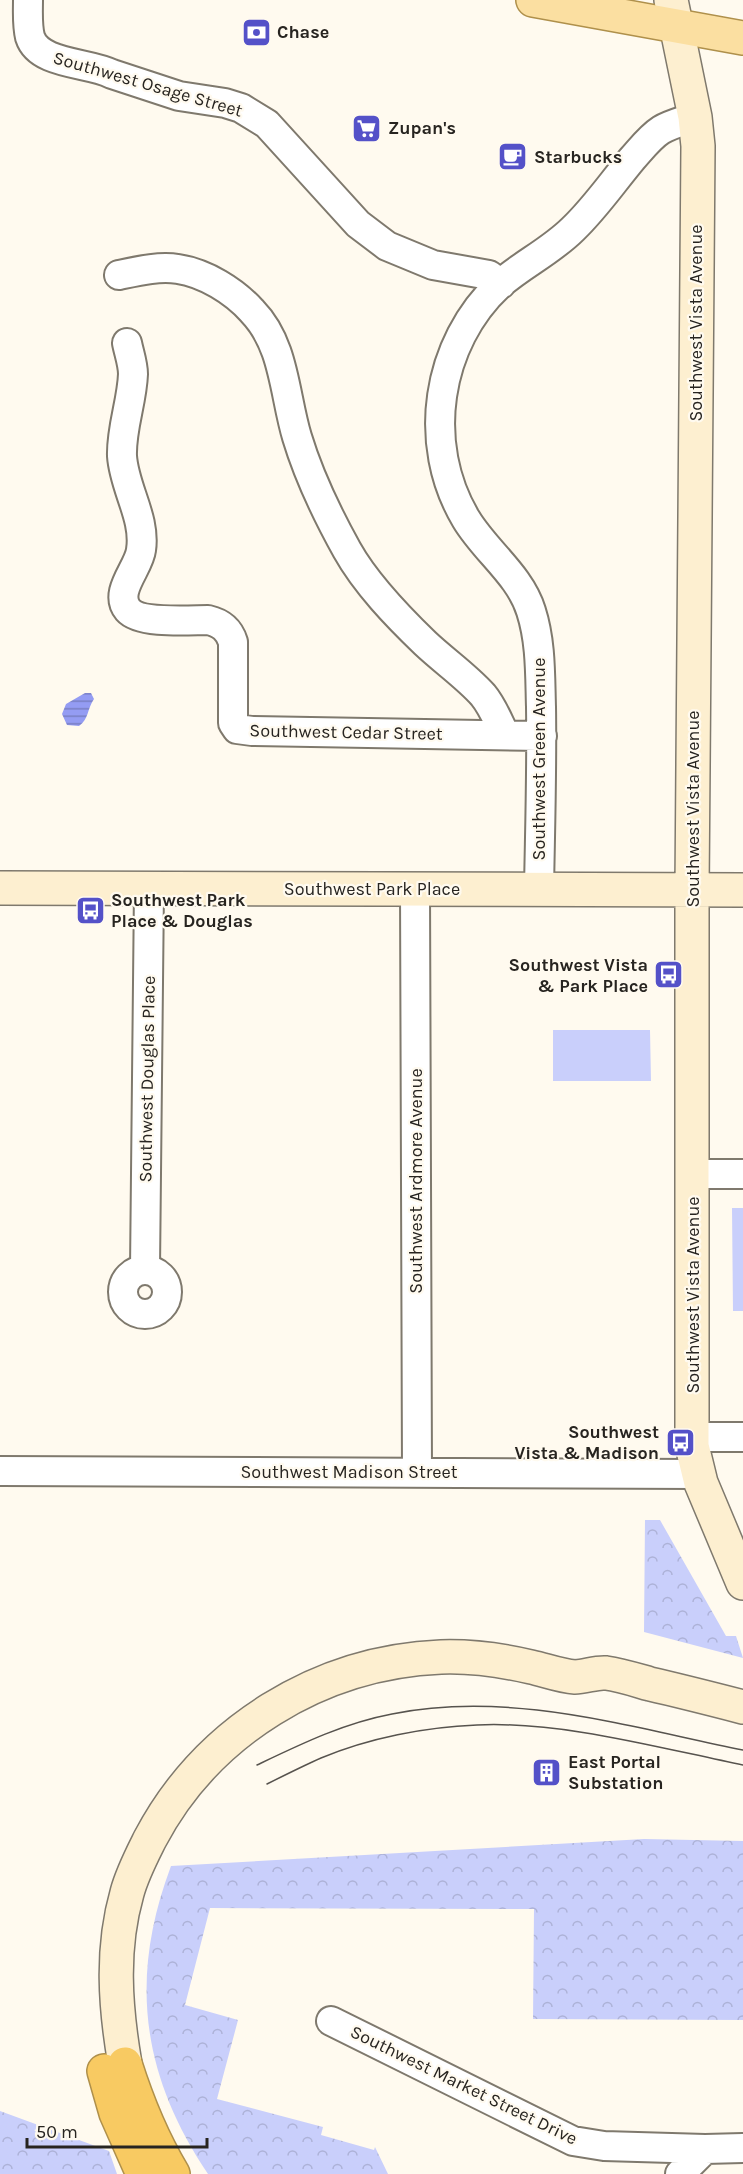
<svg xmlns="http://www.w3.org/2000/svg" width="743" height="2174" font-family="Karla,sans-serif">
	<style>
		.green { fill: #c9cffb }
		.forest { fill: url(#forest-crowns) }
		.water { fill: url(#water-rules) }
		.lines { fill: none; stroke-linecap: round; stroke-linejoin: round }
		.street-casing { stroke: #7f796d; stroke-width: 32 }
		.secondary-casing { stroke: #7f796d; stroke-width: 36 }
		.primary-casing { stroke: #af904b; stroke-width: 36 }
		.highway-casing { stroke: #af904b; stroke-width: 36 }
		.street { stroke: #fff; stroke-width: 28 }
		.secondary { stroke: #fdefd0; stroke-width: 33 }
		.primary { stroke: #fbdfa1; stroke-width: 33 }
		.highway { stroke: #f8ca62; stroke-width: 33 }
		.tram { stroke: #57534e; stroke-width: 1.5 }
		.labels { text-anchor: middle; dominant-baseline: central; stroke-width: 4.5; stroke-linejoin: round; paint-order: stroke }
		.poi-label { font-size: 18px; font-weight: bold; fill: #272420; stroke: #fffaef; text-anchor: start }
		.street-label { font-size: 18px; fill: #272420; stroke: #fffaef }
	</style>
	<defs>
		<pattern id="forest-crowns" width="20" height="18" patternUnits="userSpaceOnUse" patternTransform="scale(1.5)"><rect width="20" height="18" fill="#c9cffb"/><path d="M2 6a3 3 0 1 1 6 0M12 15a3 3 0 1 1 6 0" fill="none" stroke="#adb2d7"/></pattern>
		<pattern id="water-rules" width="6" height="5" patternUnits="userSpaceOnUse" patternTransform="scale(1.5)"><rect width="6" height="5" fill="#949cf3"/><path d="M0 2.5h6" fill="none" stroke="#797fc4"/></pattern>
	</defs>
	<rect width="100%" height="100%" fill="#fffaef"/>
	<path class="green" d="M553,1030H650L651,1081H553Z
		M732,1208H743V1311H733Z"/>
	<path class="forest" d="M645,1520H660L726,1636H736L743,1658L644,1632Z
		M644,1839L743,1841V2020L533,2019L534,1909L210,1908L185,2005L238,2020L217,2099L323,2127L321,2135L374,2150L375,2147L388,2174H208C141,2074 129,1978 171,1866Z
		M0,2111L109,2151L117,2174H0Z"/>
	<path class="water" d="M85,693H91L94,699C87,709 89,719 79,726L67,725L62,714L66,704Z"/>
	<g class="lines">
		<defs>
			<path id="street" d="M28,0C28,12 27,25 30,37C39,65 89,62 112,74L179,96L225,103L241,108L267,124L358,224L387,246L433,265L489,275L501,284
				M119,275C138,271 159,266 178,269C205,273 234,291 252,311C285,345 284,394 297,437C309,477 327,514 347,550C366,584 397,616 425,643C444,661 466,676 483,695C493,707 498,721 505,735
				M127,343C129,353 133,364 133,374C132,402 121,428 122,456C124,488 146,518 141,550C139,568 113,592 128,610C140,624 190,620 208,620C221,623 229,629 233,642V723L237,729L252,731L542,736
				M415,889L417,1472
				M539,890C540,829 542,768 541,707C540,675 541,642 531,611C520,575 485,551 466,519C421,444 436,343 500,284C523,264 551,251 573,229C595,208 612,183 632,159C641,149 650,137 661,130C671,124 684,121 695,117
				M693,1174H743
				M145,1269L149,888
				M123 1292a22 22 0 1 1 44 0a22 22 0 1 1-44 0Z
				M692,1437H743
				M0,1471L698,1474
				M331,2021L573,2141L604,2146L705,2149L743,2148
				M680,2174L705,2149"/>
			<path id="secondary" d="M671,0L695,117L698,146L692,890V1446L701,1483L743,1583
				M0,888L743,890
				M125,2064C115,2006 111,1949 127,1893C132,1874 142,1855 150,1839C207,1731 319,1662 441,1657C471,1656 501,1660 531,1667C545,1670 560,1676 575,1677C585,1677 596,1672 606,1673C621,1675 636,1680 650,1684C681,1691 712,1699 743,1707"/>
			<path id="primary" d="M533,0L743,38"/>
			<path id="highway" d="M125,2064C137,2102 152,2139 173,2174
				M104,2071L116,2113L143,2174"/>
		</defs>
		<use href="#street" class="street-casing"/>
		<use href="#secondary" class="secondary-casing"/>
		<use href="#primary" class="primary-casing"/>
		<use href="#highway" class="highway-casing"/>
		<use href="#street" class="street"/>
		<use href="#secondary" class="secondary"/>
		<use href="#primary" class="primary"/>
		<use href="#highway" class="highway"/>
		<path class="tram" d="M257,1765C301,1744 344,1723 392,1714C510,1690 628,1727 743,1750
			M267,1784C285,1775 303,1766 321,1758C369,1738 425,1727 477,1725C562,1721 659,1748 743,1765"/>
	</g>
	<defs>
		<symbol id="bank-square" viewBox="-11 -11 22 22"><rect x="-9" y="-9" width="18" height="18" rx="4" fill="#5451c8" stroke="#fffaef"/><path d="M-6-4H6V4H-6ZM0-2.3a2.3 2.3 0 1 0 0 4.6a2.3 2.3 0 1 0 0-4.6Z" fill="#fff"/></symbol>
		<symbol id="supermarket-square" viewBox="-11 -11 22 22"><rect x="-9" y="-9" width="18" height="18" rx="4" fill="#5451c8" stroke="#fffaef"/><path d="M-6-5.5h2.5l.6 2H6L4.5 2H-2.5L-4.4-4H-6ZM-1.5 3.2a1.3 1.3 0 1 0 .1 0ZM3 3.2a1.3 1.3 0 1 0 .1 0Z" fill="#fff"/></symbol>
		<symbol id="cafe-square" viewBox="-11 -11 22 22"><rect x="-9" y="-9" width="18" height="18" rx="4" fill="#5451c8" stroke="#fffaef"/><path d="M-5.5-4.5H6V0H3Q3 3.5 0 3.5H-2.5Q-5.5 3.5-5.5 0ZM3-3.2v2h1.7v-2ZM-6 4.5H4V6H-6Z" fill="#fff"/></symbol>
		<symbol id="bus-square" viewBox="-11 -11 22 22"><rect x="-9" y="-9" width="18" height="18" rx="4" fill="#5451c8" stroke="#fffaef"/><path d="M-5-6H5V4H4V6H2V4H-2V6H-4V4H-5ZM-3.5-4V0h7V-4ZM-3.5 1.2v1.5H-2V1.2ZM2 1.2v1.5H3.5V1.2Z" fill="#fff"/></symbol>
		<symbol id="building-square" viewBox="-11 -11 22 22"><rect x="-9" y="-9" width="18" height="18" rx="4" fill="#5451c8" stroke="#fffaef"/><path d="M-4-6H4V6H1V3H-1V6H-4ZM-2.5-4.3h1.7v1.8h-1.7ZM.8-4.3h1.7v1.8H.8ZM-2.5-1h1.7V.8h-1.7ZM.8-1h1.7V.8H.8Z" fill="#fff"/></symbol>
	</defs>
	<g fill-rule="evenodd">
		<use href="#bank-square" x="240" y="16" width="33" height="33"/>
		<use href="#supermarket-square" x="350" y="112" width="33" height="33"/>
		<use href="#cafe-square" x="496" y="140" width="33" height="33"/>
		<use href="#bus-square" x="74" y="894" width="33" height="33"/>
		<use href="#bus-square" x="652" y="958" width="33" height="33"/>
		<use href="#bus-square" x="664" y="1426" width="33" height="33"/>
		<use href="#building-square" x="530" y="1756" width="33" height="33"/>
	</g>
	<g class="labels">
		<g class="poi-label">
			<text x="277" y="32">Chase</text>
			<text x="388" y="128">Zupan's</text>
			<text x="534" y="157">Starbucks</text>
			<text x="111" y="900">Southwest Park<tspan x="111" dy="21">Place &amp; Douglas</tspan></text>
			<text x="648" y="965" text-anchor="end">Southwest Vista<tspan x="648" dy="21">&amp; Park Place</tspan></text>
			<text x="659" y="1432" text-anchor="end">Southwest<tspan x="659" dy="21">Vista &amp; Madison</tspan></text>
			<text x="568" y="1762">East Portal<tspan x="568" dy="21">Substation</tspan></text>
		</g>
		<g class="street-label">
			<text transform="translate(148 84) rotate(16)">Southwest Osage Street</text>
			<text transform="translate(696 323) rotate(-90)">Southwest Vista Avenue</text>
			<text transform="translate(346 732) rotate(1)">Southwest Cedar Street</text>
			<text transform="translate(539 759) rotate(-90)">Southwest Green Avenue</text>
			<text transform="translate(693 809) rotate(-90)">Southwest Vista Avenue</text>
			<text x="372" y="889">Southwest Park Place</text>
			<text transform="translate(147 1079) rotate(-89)">Southwest Douglas Place</text>
			<text transform="translate(416 1181) rotate(-90)">Southwest Ardmore Avenue</text>
			<text transform="translate(693 1295) rotate(-90)">Southwest Vista Avenue</text>
			<text x="349" y="1472">Southwest Madison Street</text>
			<text transform="translate(464 2085) rotate(26)">Southwest Market Street Drive</text>
		</g>
	</g>
	<path d="M27 2138v9h180v-9" fill="none" stroke="#272420" stroke-width="3"/>
	<text x="36" y="2138" font-size="18" fill="#272420" stroke="#fffaef" stroke-width="4.5" paint-order="stroke">50 m</text>
</svg>
